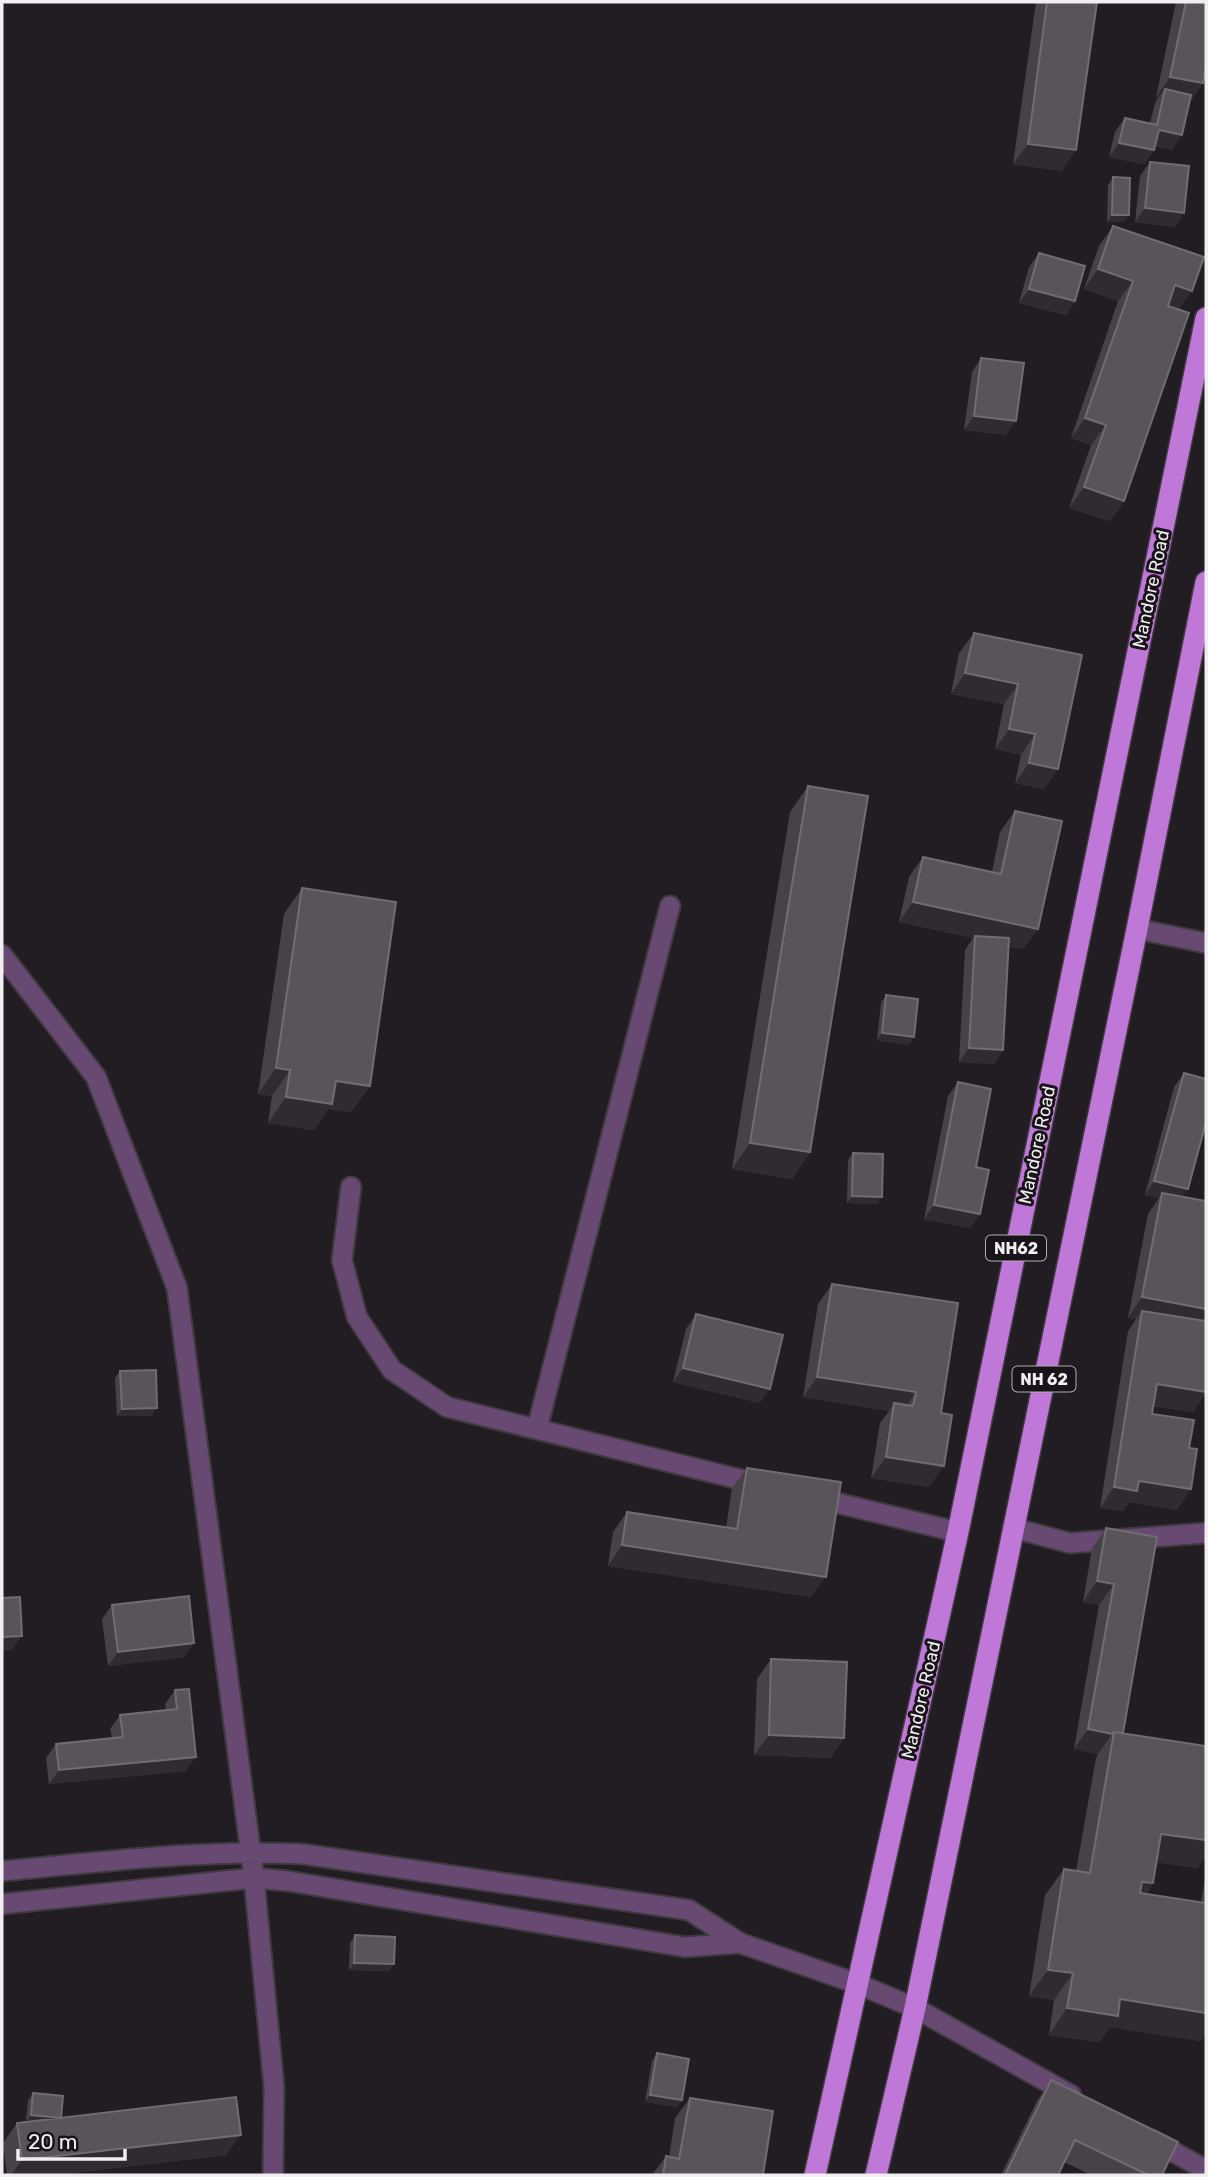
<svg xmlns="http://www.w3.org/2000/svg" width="1208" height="2177" font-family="Rubik,sans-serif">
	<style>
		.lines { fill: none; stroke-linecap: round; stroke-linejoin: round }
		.service-casing { stroke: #3e3a40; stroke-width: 23 }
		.trunk-casing { stroke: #3e3a40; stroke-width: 24 }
		.service { stroke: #684972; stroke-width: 19 }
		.trunk { stroke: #c078d8; stroke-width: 21 }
		.wall { fill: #474248 }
		.shaded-wall { fill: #302b31 }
		.building { fill: #59545a; stroke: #716c72; stroke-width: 2 }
		.labels { text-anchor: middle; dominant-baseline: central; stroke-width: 6; stroke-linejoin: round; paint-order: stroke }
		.shield { fill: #181419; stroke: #afadb0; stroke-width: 2 }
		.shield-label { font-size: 16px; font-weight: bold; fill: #f0eef1 }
		.street-label { font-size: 18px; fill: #f0eef1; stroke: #181419 }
	</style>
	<rect width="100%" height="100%" fill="#211d23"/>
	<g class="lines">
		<defs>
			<path id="service" d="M1137,929L1206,943
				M2,955L96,1077L177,1288L254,1878L274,2087L273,2175
				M351,1187L342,1260L357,1317L392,1370L447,1407L763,1485
				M537,1429L670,906
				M812,1497L958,1532
				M1013,1528L1070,1543L1206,1533
				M2,1871C102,1862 202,1849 303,1854L689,1910L740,1943L858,1984L915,2008L1071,2095
				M2,1904L254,1878L288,1881L685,1947L740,1943
				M1152,2140L1206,2170"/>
			<path id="trunk" d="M815,2175L958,1532L1206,318
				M876,2175L915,2008L1137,929L1206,582"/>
		</defs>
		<use href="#service" class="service-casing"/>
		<use href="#trunk" class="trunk-casing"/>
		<use href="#service" class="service"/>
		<use href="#trunk" class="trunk"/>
	</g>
	<path class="wall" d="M1036,2H1097L1062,171L1013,164Z
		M1176,2H1206L1203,83L1190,102L1172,150L1155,146L1154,150L1144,164L1109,157L1115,132L1125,118L1150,123L1155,103L1158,98L1156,97Z
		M1150,162L1175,227L1135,222L1140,176Z
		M1113,177L1124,222H1107L1108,185Z
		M1113,226L1179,310L1124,501L1110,521L1069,508L1091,445L1071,438L1118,301L1084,289L1099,246Z
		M1039,253L1075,301L1066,315L1019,303L1029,267Z
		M981,358L1006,435L964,430L972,372Z
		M974,633L1082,655L1058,769L1044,789L1015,783L1021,755L995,749L1004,704L951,694L959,653Z
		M808,786L810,1152L792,1179L732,1169L790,812Z
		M1015,811L1024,949L1008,946L1003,1050L994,1064L959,1062L965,950L973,938L899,922L909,877L923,857L992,872L1000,832Z
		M302,888L370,1086L351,1112L329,1109L314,1130L268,1123L272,1096L258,1094L284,914Z
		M886,995L909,1045L877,1040L881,1003Z
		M1184,1073L1183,1197L1206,1201V1393L1193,1412L1153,1406L1152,1414L1177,1510L1129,1502L1123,1511L1100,1508L1128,1331L1136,1319L1128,1318L1148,1214L1159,1198L1145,1195L1174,1087Z
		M958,1082L976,1167L980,1214L970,1228L924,1219L948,1096Z
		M853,1153L877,1204L847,1203L848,1160Z
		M832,1284L958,1303L929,1487L871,1478L880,1423L889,1411L803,1397L818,1304Z
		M696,1314L760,1403L673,1382L686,1329Z
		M120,1371L152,1416H117L115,1378Z
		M747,1468L811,1597L608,1566L613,1532L627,1512L726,1528L732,1488Z
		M1106,1528L1157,1537L1123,1733L1206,1746V1855L1197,1868L1156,1862L1153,1883L1146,1894L1201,1902L1206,1873V2034L1201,2041L1110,2027L1099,2042L1049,2035L1054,2000L1029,1996L1045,1895L1064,1869L1076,1871L1096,1758L1098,1754L1074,1749L1099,1605L1083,1602L1092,1548Z
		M112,1605L184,1657L108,1666L102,1619Z
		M771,1659L844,1738L830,1758L754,1755L757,1679Z
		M175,1690L186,1771L49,1784L46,1758L56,1744L112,1738L110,1729L120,1715L166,1710L165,1704Z
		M355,1935L389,1971L349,1970L350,1943Z
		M657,2053L682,2100L677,2107L645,2102L652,2061Z
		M1051,2080L1162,2175H1091L1064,2162L1058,2175H1001L1037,2101Z
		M33,2093L61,2117L226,2155L56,2175H7L3,2143L17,2123L26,2121L28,2100Z
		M690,2098L763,2175H652L666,2156L669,2157L675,2118Z"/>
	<path class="shaded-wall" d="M1170,77L1203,83L1188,104L1165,89L1158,98L1156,97Z
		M1159,130L1182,135L1172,150L1149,144Z
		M1119,143L1154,150L1144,164L1109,157Z
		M1028,144L1076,150L1062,171L1013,164Z
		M1145,208L1184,213L1175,227L1135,222Z
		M1112,215H1129L1124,222H1107Z
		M1098,269L1133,281L1118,301L1084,289Z
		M1175,285L1192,291L1178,311L1161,305Z
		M1029,289L1075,301L1066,315L1019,303Z
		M974,416L1016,421L1006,435L964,430Z
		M1085,418L1106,425L1091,445L1071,438Z
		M1084,487L1124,501L1110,521L1069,508Z
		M965,673L1018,684L1004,704L951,694Z
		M1009,729L1035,734L1021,755L995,749Z
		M1029,763L1058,769L1044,789L1015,783Z
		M913,902L1038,929L1024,949L974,939L975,936L973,938L899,922Z
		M882,1033L914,1037L909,1045L877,1040Z
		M969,1048L1003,1050L994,1064L959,1062Z
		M276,1068L290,1070L272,1096L258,1094Z
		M336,1081L370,1086L351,1112L329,1109L314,1130L268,1123L286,1097Z
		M750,1143L810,1152L792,1179L732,1169Z
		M1154,1181L1188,1189L1178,1203L1162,1193L1159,1198L1145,1195Z
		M852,1196L882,1197L877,1204L847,1203Z
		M934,1205L980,1214L970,1228L924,1219Z
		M1142,1297L1206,1309V1330L1142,1311L1136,1319L1128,1318Z
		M683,1368L770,1389L760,1403L673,1382Z
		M817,1377L916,1392L902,1413L894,1403L889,1411L803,1397Z
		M1157,1384L1206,1392V1393L1193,1412L1142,1404Z
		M157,1408L152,1416H117L122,1409Z
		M886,1457L944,1466L929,1487L871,1478Z
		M1139,1481L1191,1489L1177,1510L1129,1502L1123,1511L1100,1508L1114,1487Z
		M622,1545L826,1577L811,1597L608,1566Z
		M1097,1581L1114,1584L1099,1605L1083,1602Z
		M22,1636L12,1650L2,1651V1637Z
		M194,1643L184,1657L108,1666L118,1652Z
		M1088,1729L1112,1734L1098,1754L1074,1749Z
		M769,1735L844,1738L830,1758L754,1755Z
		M196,1757L186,1771L49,1784L59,1770Z
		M1161,1834L1206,1840V1855L1197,1868L1142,1860Z
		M1142,1882L1153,1883L1134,1909Z
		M354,1963L394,1964L389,1971L349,1970Z
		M1048,1970L1073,1973L1054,2000L1029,1996Z
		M1120,1999L1206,2013V2034L1201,2041L1110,2027L1099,2042L1049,2035L1067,2008Z
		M650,2095L682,2100L677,2107L645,2102Z
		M31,2115L61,2118L26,2122Z
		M241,2135L226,2155L56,2175H11L22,2160Z"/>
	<path class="building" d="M1047,2H1097L1076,150L1028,144Z
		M1186,2H1206V67L1203,83L1170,77Z
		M1165,89L1191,95L1182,135L1159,130L1154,150L1119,143L1125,118L1157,125Z
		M1150,162L1189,166L1184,213L1145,208Z
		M1113,177L1130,178L1129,215H1112Z
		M1113,226L1204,257L1192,291L1175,285L1168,306L1189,313L1124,501L1084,487L1106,425L1085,418L1133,281L1098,269Z
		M1039,253L1085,266L1075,301L1029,289Z
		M981,358L1024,363L1016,421L974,416Z
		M974,633L1082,655L1058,769L1029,763L1035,734L1009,729L1018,684L965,673Z
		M808,786L868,796L810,1152L750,1143Z
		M1015,811L1062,821L1038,929L913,902L923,857L1001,874Z
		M302,888L396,902L370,1086L336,1081L332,1104L286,1097L290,1070L276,1068Z
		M975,936L1009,938L1003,1050L969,1048Z
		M886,995L918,999L914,1037L882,1033Z
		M1184,1073L1206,1079V1122L1188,1189L1154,1181Z
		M958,1082L991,1089L976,1167L989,1170L980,1214L934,1205Z
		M853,1153L883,1154L882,1197L852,1196Z
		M1162,1193L1206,1201V1309L1142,1297Z
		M832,1284L958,1303L941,1413L952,1415L944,1466L886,1457L894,1403L913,1406L916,1392L817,1377Z
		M1142,1311L1206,1321V1392L1157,1384L1152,1414L1194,1420L1189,1448L1197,1449L1191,1489L1139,1481L1137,1491L1114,1487Z
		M696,1314L783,1335L770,1389L683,1368Z
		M156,1370L157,1408L122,1409L120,1371Z
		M747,1468L841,1482L826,1577L622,1545L627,1512L737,1529Z
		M1106,1528L1157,1537L1123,1733L1114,1732L1112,1734L1088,1729L1114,1584L1097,1581Z
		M189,1596L194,1643L118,1652L112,1605Z
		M20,1597L22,1636L2,1637V1598Z
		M771,1659L847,1662L844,1738L769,1735Z
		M189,1689L196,1757L59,1770L56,1744L123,1737L120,1715L177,1709L175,1690Z
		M1114,1732L1206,1746V1840L1161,1834L1153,1883L1142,1882L1140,1893L1206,1903V2013L1120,1999L1118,2016L1067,2008L1073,1973L1048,1970L1064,1869L1090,1873Z
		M355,1935L395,1937L394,1964L354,1963Z
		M657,2053L689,2059L682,2100L650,2095Z
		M1051,2080L1178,2142L1162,2175H1148L1075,2140L1058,2175H1005Z
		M33,2093L63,2096L61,2118L31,2115Z
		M236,2097L241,2135L22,2160L17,2123Z
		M690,2098L773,2111L763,2175H663L666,2156L679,2159Z"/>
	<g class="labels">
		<g class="shield">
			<rect x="986" y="1235.5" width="60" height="25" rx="5"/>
			<rect x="1012.5" y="1366.5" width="63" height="25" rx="5"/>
		</g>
		<g class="shield-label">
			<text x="1016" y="1248">NH62</text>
			<text x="1044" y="1379">NH 62</text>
		</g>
		<g class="street-label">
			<text transform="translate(1151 589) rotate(-78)">Mandore Road</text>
			<text transform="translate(1037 1145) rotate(-78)">Mandore Road</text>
			<text transform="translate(921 1700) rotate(-77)">Mandore Road</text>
		</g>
	</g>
	<rect width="1208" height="2177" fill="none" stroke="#f0eef1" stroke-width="7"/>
	<path d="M18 2149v10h107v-10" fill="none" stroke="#f0eef1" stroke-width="3.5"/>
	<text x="28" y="2149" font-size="21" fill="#f0eef1" stroke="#181419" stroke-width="5" paint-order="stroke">20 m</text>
</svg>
